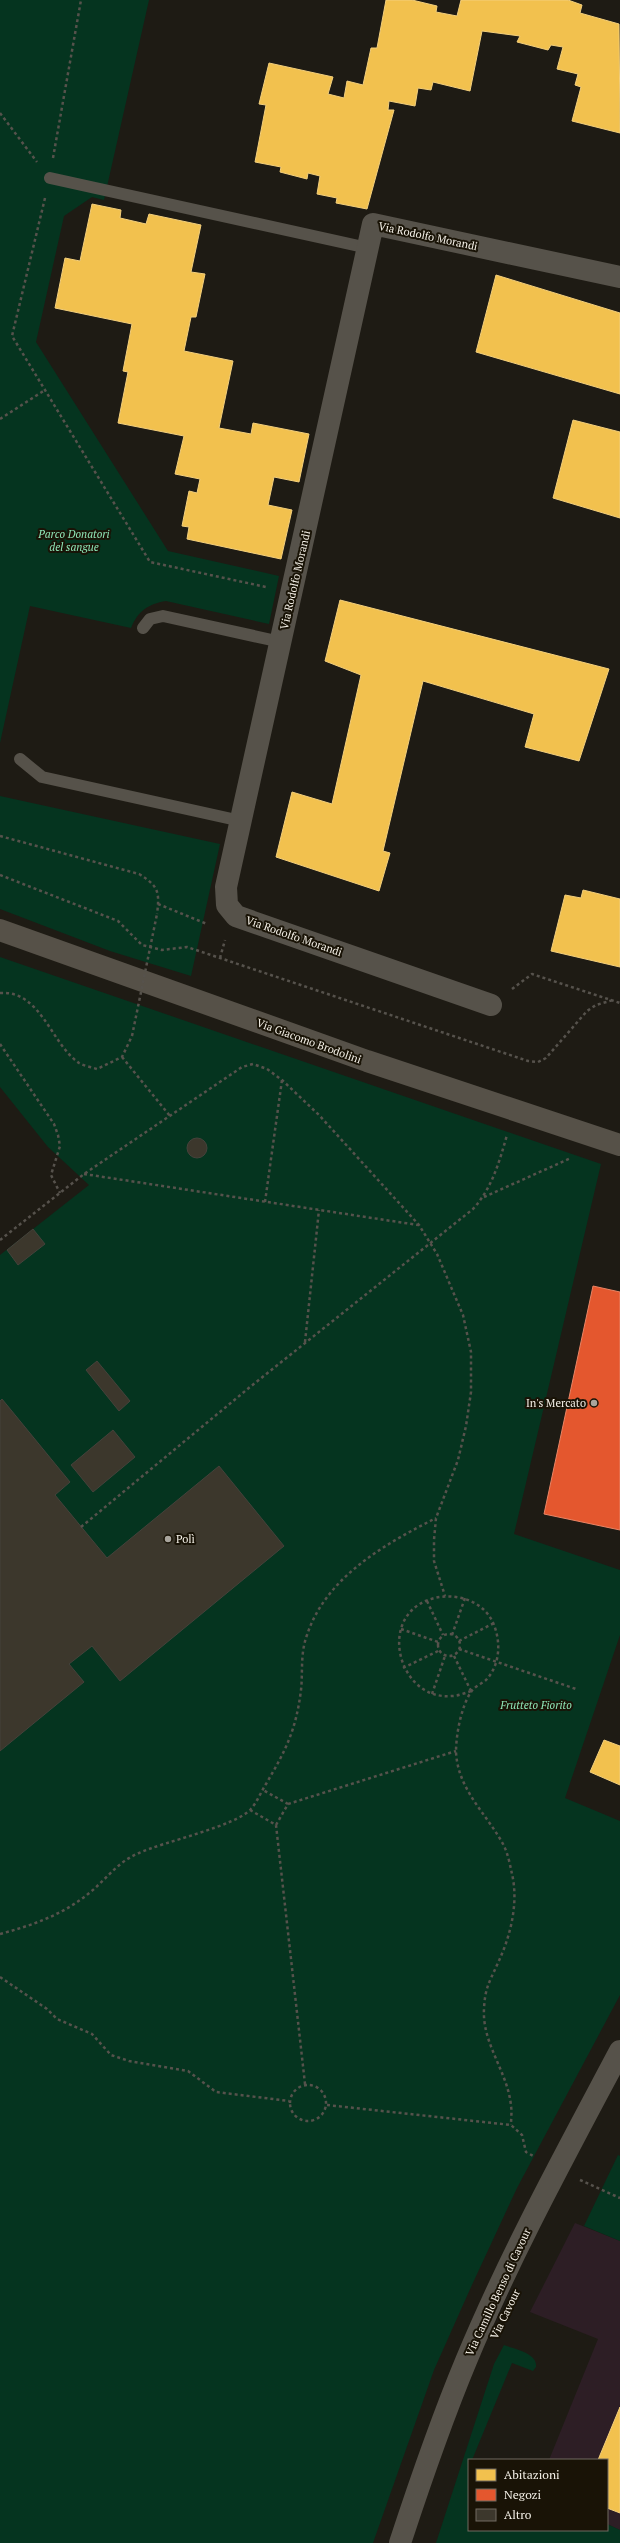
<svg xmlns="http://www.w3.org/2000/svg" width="620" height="2543" font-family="'PT Serif',serif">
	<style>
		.industrial { fill: #2d1e25 }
		.green { fill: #05341f }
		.homes { fill: #f2c14e; stroke: #f3cf7c }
		.shops { fill: #e4572e; stroke: #e98566 }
		.building { fill: #3c372c; stroke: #45423b }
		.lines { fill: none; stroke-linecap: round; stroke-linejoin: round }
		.path { stroke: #56524c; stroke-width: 2.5; stroke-dasharray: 3 3; stroke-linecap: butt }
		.lane { stroke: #56524a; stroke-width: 12 }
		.street { stroke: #56524a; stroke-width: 22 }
		.secondary { stroke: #565148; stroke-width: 22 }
		.path-bridge { stroke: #56524c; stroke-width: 2.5; stroke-dasharray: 3 3; stroke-linecap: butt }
		.poi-dot { fill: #a9a59d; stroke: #191306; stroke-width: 1.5 }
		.labels { text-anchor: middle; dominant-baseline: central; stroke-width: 4; stroke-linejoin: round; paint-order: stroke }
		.street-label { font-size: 11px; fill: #f4f0e7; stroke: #191306 }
		.park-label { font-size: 11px; font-style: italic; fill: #8ee6b7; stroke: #191306 }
		.poi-label { font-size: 11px; fill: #f4f0e7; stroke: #191306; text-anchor: end }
	</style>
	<rect width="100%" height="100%" fill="#1e1b14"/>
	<path class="industrial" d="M575,2223L620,2241V2530L607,2524V2460H549L598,2339L530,2312Z"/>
	<path class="green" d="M0,0H149L104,200L92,197L64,216L36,342L168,551L279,576L269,624L166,601C148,604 138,611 131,628L30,606L0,743Z
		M0,796L220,844L191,976L110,951L0,909Z
		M0,957L601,1164L514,1534L620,1570V1635L565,1798L620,1821V1995L517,2188L471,2287L434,2370L373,2543H0V1255L89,1185L48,1147L0,1087Z
		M618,2155L620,2156V2241L584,2226Z
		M504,2345C514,2349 538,2353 536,2367L533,2371L512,2363L472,2460H469V2530H607V2524L620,2530V2543H436L494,2364Z"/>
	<path class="homes" d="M386,0H412L437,6L436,12L457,16L461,0H568L582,5L580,13L619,24L620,133L572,121L581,87L575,85L578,74L557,69L563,47L551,45L548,50L517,42L520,36L482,31L470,91L433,82L431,90L418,88L415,106L389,101L388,110H394L367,209L336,203L337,198L317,194L320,176L308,173L307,179L280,172L281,167L255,162L266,105L259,104L269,63L333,77L328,94L344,98L347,81L363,85L371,48H377Z
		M92,204L121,210L120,218L146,224L149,214L201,225L191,272L205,274L196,317H191L184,351L233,361L219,428L251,434L253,423L309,434L299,482L274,477L268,505L292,510L281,559L187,539L189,527L182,526L189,491L197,493L200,479L175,474L184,436L118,423L128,372L123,371L132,324L55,308L65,258L80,261Z
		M496,275L620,313V394L476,352Z
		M573,420L620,432V518L553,498Z
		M340,600L609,669L579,761L525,747L534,714L423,681L383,851L390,853L379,891L276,857L292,792L332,804L361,675L325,661Z
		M583,890L620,899V967L551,951L565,895L581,898Z
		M604,1740L620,1746V1785L590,1772Z
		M620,2407V2513L607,2508V2460H598Z"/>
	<path class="shops" d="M593,1286L620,1292V1530L544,1514Z"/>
	<path class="building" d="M187 1148a10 10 0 1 1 20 0a10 10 0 1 1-20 0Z
		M33,1229L45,1244L18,1265L7,1250Z
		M97,1361L130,1401L119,1411L86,1370Z
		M2,1399L70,1482L55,1495L107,1558L219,1466L284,1546L120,1681L92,1646L69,1664L84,1682L0,1751V1401Z
		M113,1430L135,1457L93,1492L71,1465Z"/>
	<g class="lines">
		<path class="path" d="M0,113L37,162
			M53,158L81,0
			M45,198L12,336L150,562L266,587
			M0,419L45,390
			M0,836L139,874C158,886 160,891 157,914
			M0,875L118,921L142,945L162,950L187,947L528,1061L538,1062L546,1058L587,1011L596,1005L613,1000
			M158,904L207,924
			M220,958L225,940
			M512,989L532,974L620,1003
			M0,993C41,990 51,1044 79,1063C84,1066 91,1067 97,1069L122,1057L132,1036
			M0,1044L54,1124L58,1135L60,1146L51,1175L60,1193
			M122,1057L170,1116
			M84,1174L418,1225
			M484,1197L571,1158
			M265,1202L282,1080
			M0,1240L84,1174L242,1067L253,1064L267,1069L282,1080L319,1115L419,1225L437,1254L463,1315L471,1352V1392L466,1426L458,1460L436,1518L434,1540V1561L445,1596
			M305,1342L319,1210
			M81,1527L250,1387L473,1209C492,1188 499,1163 507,1135
			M427,1601L443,1635
			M401,1629L438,1642
			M438 1645a11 11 0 1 1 22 0a11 11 0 1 1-22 0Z
			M452,1635L465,1598
			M459,1641L494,1623
			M459,1649L576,1689
			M454,1656L471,1691
			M403,1668L438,1651
			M471,1691C465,1693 458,1696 452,1696C399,1701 377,1619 428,1600C452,1591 484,1599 494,1625C501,1643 500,1665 486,1680C481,1684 474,1687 471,1692C461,1707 456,1735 456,1752C458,1790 486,1813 503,1844C508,1853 510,1865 512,1874C519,1904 510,1938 497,1965C489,1983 485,1988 484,2009C482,2044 508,2072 511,2106C512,2112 511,2119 511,2125
			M432,1694L445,1656
			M288,1804L456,1751
			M250,1810L276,1825L288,1804L263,1790
			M276,1825L305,2084
			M0,1934C33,1925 62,1915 88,1894C106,1880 117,1862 139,1853C163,1842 236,1826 251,1809C257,1802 261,1792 266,1784C286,1750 296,1730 301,1690C303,1672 300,1654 307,1635C326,1577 385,1544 436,1518
			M0,1977L47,2009L57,2019L92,2034L111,2055L129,2061L188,2071L216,2092L289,2101
			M290 2103a18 18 0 1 1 36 0a18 18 0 1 1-36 0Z
			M327,2105L511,2125L522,2135L526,2152L535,2157
			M580,2180L620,2198"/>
		<path class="lane" d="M50,178L368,248
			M143,628L150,619L163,616L281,642
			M20,759L42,777L241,821"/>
		<path class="street" d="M491,1005L236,916L227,905L226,887L373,224L620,277
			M400,2543C420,2482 441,2421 466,2361C510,2255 566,2153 620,2051"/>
		<path class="secondary" d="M0,930L367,1061L620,1145"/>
		<path class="path-bridge" d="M132,1036L157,914"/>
	</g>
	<g class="poi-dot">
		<circle cx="594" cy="1403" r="4"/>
		<circle cx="168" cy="1539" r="4"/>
	</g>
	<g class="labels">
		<g class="street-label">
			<text transform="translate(428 236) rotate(12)">Via Rodolfo Morandi</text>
			<text transform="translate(295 580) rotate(-77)">Via Rodolfo Morandi</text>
			<text transform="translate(294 936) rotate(19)">Via Rodolfo Morandi</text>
			<text transform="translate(309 1041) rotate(20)">Via Giacomo Brodolini</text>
			<text transform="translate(498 2292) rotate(-65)">Via Camillo Benso di Cavour</text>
			<text transform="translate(505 2314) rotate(-64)">Via Cavour</text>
		</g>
		<g class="park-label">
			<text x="74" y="534">Parco Donatori<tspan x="74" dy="13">del sangue</tspan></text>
			<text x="536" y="1705">Frutteto Fiorito</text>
		</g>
		<g class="poi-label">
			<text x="586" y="1403">In's Mercato</text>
			<text x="176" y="1539" text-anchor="start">Polì</text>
		</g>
	</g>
	<rect x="468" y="2459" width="140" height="72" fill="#191306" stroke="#716b60"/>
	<rect x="476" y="2469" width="20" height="12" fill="#f2c14e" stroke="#716b60"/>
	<text x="504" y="2479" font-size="12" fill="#f4f0e7">Abitazioni</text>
	<rect x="476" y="2489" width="20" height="12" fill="#e4572e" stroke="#716b60"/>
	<text x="504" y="2499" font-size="12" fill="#f4f0e7">Negozi</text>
	<rect x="476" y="2509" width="20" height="12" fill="#3c372c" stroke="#716b60"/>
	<text x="504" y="2519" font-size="12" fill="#f4f0e7">Altro</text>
</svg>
